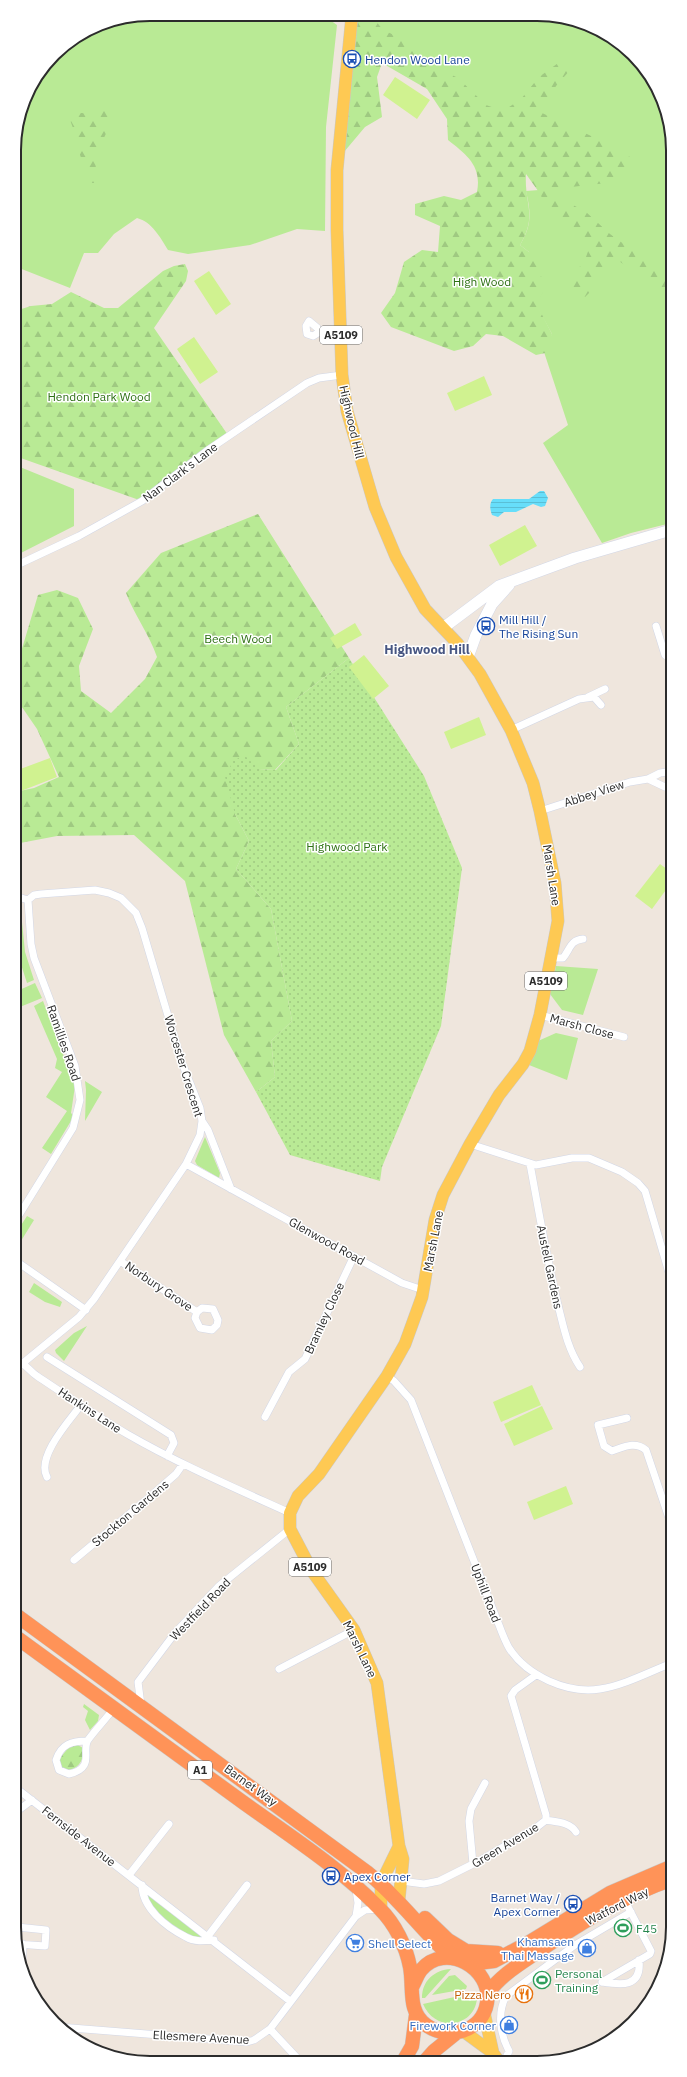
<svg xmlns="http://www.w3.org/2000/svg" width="687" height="2077" font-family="'IBM Plex Sans',sans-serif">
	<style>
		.grass { fill: #b9ea95 }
		.forest { fill: url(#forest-firs) }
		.park { fill: url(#park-dots) }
		.pitch { fill: #d0f290 }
		.water { fill: url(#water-rules) }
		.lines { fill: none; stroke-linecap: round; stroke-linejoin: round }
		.street-casing { stroke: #d2d7e6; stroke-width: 8 }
		.secondary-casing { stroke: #d2d7e6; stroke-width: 12 }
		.primary-casing { stroke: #c8c8c8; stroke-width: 13 }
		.highway-casing { stroke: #c8c8c8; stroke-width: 15 }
		.street { stroke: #fff; stroke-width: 7 }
		.secondary { stroke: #fff; stroke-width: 11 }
		.primary { stroke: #fec953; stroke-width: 12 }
		.highway { stroke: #ff9358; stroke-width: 14 }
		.labels { text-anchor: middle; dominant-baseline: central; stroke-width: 3; stroke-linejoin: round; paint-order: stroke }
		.shield { fill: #fff; stroke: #6b6b6b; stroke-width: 1 }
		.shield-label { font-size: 11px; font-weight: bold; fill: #2c2c2c }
		.transit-label { font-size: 12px; fill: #164399; stroke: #fff; text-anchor: start }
		.park-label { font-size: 12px; fill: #2e7114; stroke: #fff }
		.street-label { font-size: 12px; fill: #2c2c2c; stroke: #fff }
		.leisure-label { font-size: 12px; fill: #27864d; stroke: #fff; text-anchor: start }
		.shop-label { font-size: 12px; fill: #366cbe; stroke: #fff; text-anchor: end }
		.food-label { font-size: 12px; fill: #c56008; stroke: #fff; text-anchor: end }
		.neighbourhood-label { font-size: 13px; font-weight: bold; fill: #475682; stroke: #fff }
		.rim { fill: none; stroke: #2c2c2c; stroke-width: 2 }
	</style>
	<defs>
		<pattern id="forest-firs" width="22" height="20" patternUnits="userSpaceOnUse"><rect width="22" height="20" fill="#b9ea95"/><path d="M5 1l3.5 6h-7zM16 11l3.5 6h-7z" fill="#9fc981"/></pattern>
		<pattern id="park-dots" width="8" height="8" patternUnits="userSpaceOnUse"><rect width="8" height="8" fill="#b9ea95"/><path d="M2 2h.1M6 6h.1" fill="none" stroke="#9fc981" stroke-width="1.8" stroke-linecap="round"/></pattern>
		<pattern id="water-rules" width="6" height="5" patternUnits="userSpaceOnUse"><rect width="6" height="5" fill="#67defa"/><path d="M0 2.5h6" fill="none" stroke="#5abfd6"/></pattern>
	</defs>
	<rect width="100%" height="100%" fill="#efe6dd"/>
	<path class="grass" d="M150,14L323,15L337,25L326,127L325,231L297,229L250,245L188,254L168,250C160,237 152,222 137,218L114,234L98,253H84L70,288L14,266V141L28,90L60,48L98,24Z
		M353,15L564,17L597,28L633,54L655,82L670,123L671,523L631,533L602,543L543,443L568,425L544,352L552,334L535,303L529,252L520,245C532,225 531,213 526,191L552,189L537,171L351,19Z
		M15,465L74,489V526L15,556Z
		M15,906L21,912L25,952L34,980L27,983L17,952Z
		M556,966L598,969L583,1015L562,1010L550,994Z
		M35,983L42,998L15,1009V992Z
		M43,1001L75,1086L71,1113L74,1116L51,1154L42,1148L67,1111L46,1097L62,1072L55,1068L57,1059L34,1006Z
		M556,1033L578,1038L567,1080L529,1065L538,1041Z
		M85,1081L102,1092L85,1121L86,1090Z
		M205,1137L220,1173L219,1178L197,1165L195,1161Z
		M27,1216L34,1220L16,1249V1233Z
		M34,1283L62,1302L60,1307L45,1302L29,1292Z
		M87,1326L64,1361L56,1353L55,1350L74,1333Z
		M84,1704L99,1715L98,1721L90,1730L85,1720L88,1711L83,1707Z
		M147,1894L201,1936V1938L187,1936L172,1925L151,1908Z
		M451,1969L425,1998H422C422,1981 434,1970 451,1969Z
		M455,1975L467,1986L466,1989L432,1995L449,1976Z
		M477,1992C480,2027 436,2035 423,2004Z"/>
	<path class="forest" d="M360,15H371L383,30L403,39L440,69L458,78L486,105L503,111L521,99L539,77L565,58L573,62L571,69L556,86L542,113L604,142L630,157L631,168L607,183L553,189L562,199L586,212L610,234L671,278V299L619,261L595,277L590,292L585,297L572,294L568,285L586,257L591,243L544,208L541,195L526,174C524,204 538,215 520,245L529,252L540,267L543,292L536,303L552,334L550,352L536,355L503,336L486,334L473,346L454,351L391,327L381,313L395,293L404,262L422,250L438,252L440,226L415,215V204L444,196L461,200L477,192C482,166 467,155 448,140L447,119L427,89L382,63L377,77L382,117L365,127L344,152L353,25Z
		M107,108L110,110C114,125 102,138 98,152C94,162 97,172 95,183H90L79,152L74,144L73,128L70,120L73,114C78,112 83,114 88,113C95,112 100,108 107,108Z
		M185,264L188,271L186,281L154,328L230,438L142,501L15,456V311L31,306L52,304L71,292L104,308H118L163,271L174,266Z
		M258,514L349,658L286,707L299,744L275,770L259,769L235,814L249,841L236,869L271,909L292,1021L271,1041L275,1077L256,1092L224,1035L185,881L134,835L57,836L15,844V792L34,788L59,777L37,729L15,697V665L21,652L38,595L57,590L78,598L93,629L79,666L81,691L111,713L145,679L157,657C149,634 135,616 126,593L161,553Z
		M76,1744L83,1748C85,1759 78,1770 67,1770L61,1767L59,1759L69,1747Z"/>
	<path class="park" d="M349,658L424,776L462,868L441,1026L382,1167L380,1181L290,1155L256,1092L275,1077L271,1041L292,1021L271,909L236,869L249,841L235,814L225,777L233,761L244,755L259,769L276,770L299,744L286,707Z"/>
	<path class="pitch" d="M395,77L430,100L417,119L383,95Z
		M209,271L231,304L216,315L194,281Z
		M194,337L218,372L200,384L177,349Z
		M484,376L492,395L455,411L447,393Z
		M525,525L537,546L500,566L489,545Z
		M355,623L362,635L337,649L330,638Z
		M364,655L389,686L373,699L349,667Z
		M479,717L486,735L451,749L444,732Z
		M50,758L57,777L21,791L15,776V771Z
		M660,864L671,872V883L652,909L635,896Z
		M532,1385L541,1405L501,1422L493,1402Z
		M542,1406L553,1429L514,1446L504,1424Z
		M566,1486L573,1504L534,1520L527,1502Z"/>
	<path class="water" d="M540,491H544L548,498L545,506L541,507L533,504L516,512H504L498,517L492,515C490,510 489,503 493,499H529Z"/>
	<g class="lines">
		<defs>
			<path id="street" d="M321,331L313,336L307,334L306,326L309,321L321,331L341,330
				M15,566L79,536L142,501L208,450L307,383L319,378L342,375
				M656,626L665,655L671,659
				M588,697L605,689
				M511,730L579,699L594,697L601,705
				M648,779L665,787L671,786
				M540,811L630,782L648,779L660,773L667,772L671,774
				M15,896L28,900
				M551,958H563C570,950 570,940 583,939
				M540,1015L624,1037
				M202,1121L208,1130L231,1189
				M470,1144L536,1165L572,1158H589L622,1172L638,1183L645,1191L672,1283
				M186,1164L402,1283L423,1290
				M530,1164C539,1212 547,1261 559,1309C564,1329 568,1349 580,1367
				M16,1220L73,1128L80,1100L75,1066L34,958L31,944L28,900
				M16,1261L86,1310
				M120,1261L197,1312L202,1308L213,1309L218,1320L217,1325L212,1330L200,1328L195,1318L197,1312
				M47,1357L171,1435L174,1443L167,1456
				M16,1361C26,1363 29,1371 37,1376C67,1396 96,1416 127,1434C179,1464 235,1488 290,1513
				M23,1363L79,1317L94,1299L186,1164L200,1135L202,1121L200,1108L182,1063L142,928L136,913L121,898L109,893L95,890L41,894L34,895L28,900
				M387,1376L394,1381L411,1400L499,1625C502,1633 505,1641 509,1648C527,1676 567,1694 600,1689C625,1685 649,1672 672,1663
				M265,1417L289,1372L305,1359L354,1256
				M627,1418L598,1425L604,1446L612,1451C624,1447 635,1441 646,1450L672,1527
				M47,1477C36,1457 69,1421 81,1405
				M74,1560L145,1501L176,1474L183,1464
				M279,1669L354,1630
				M141,1705L138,1682L175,1633L219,1586L290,1529
				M87,1741C72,1741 61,1744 56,1760L59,1770L69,1774C96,1768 81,1750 88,1740C96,1729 106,1719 114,1708
				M16,1788L290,2001
				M16,1812L32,1800
				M546,1820C556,1822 570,1822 576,1832
				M473,1864L469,1821L471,1809L485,1783
				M129,1875L169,1824
				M401,1881L424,1884L439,1881L481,1860L537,1827L546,1820V1815L511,1696L515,1690L536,1675
				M142,1885C142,1908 166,1927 186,1937C194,1942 204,1941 214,1940
				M356,1916L358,1903L356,1889
				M17,1927L46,1930L45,1946L17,1944
				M208,1936L247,1885
				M22,1968L23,1944
				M602,1982L650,1954L651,1951L625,1901
				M602,1982C621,1985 642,1988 639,1960
				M59,2027L247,2042L254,2040L270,2029L356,1916L365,1910L379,1909
				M270,2029L299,2060
				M505,2060L509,2051C500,2034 497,2013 506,1996L575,1945L631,1912"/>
			<path id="secondary" d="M443,628L499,586L575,558L671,530
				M468,657L476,635L492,604L509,585"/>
			<path id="primary" d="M352,15L337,170V230L342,375L347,411L375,507L396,557L425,609L458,644L480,674L511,730L533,783L540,811L555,883L558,921L540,1015L530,1051L523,1064L499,1095L470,1144L443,1195L435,1220L422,1297L405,1344L387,1376L319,1474L298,1496L290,1513V1529L312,1571L354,1630L377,1683L399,1846L403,1859L399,1900
				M381,1909V1883L399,1846
				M484,2012L493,2053L498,2060
				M463,2031L493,2053"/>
			<path id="highway" d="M16,1615L368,1873C399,1898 422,1931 452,1958
				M16,1637C92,1692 168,1747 244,1803C290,1836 340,1868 380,1909C395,1924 406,1946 410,1967C414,1988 407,2011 426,2025C448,2041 482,2032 487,2003C493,1968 445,1941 421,1970C417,1975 415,1982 412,1987
				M425,1918L448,1940L466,1951L498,1953
				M470,1964L494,1961L528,1943L610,1893L673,1866
				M488,1993C501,1975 520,1964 539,1951C581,1923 625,1895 673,1879
				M404,2060L412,2046L416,2015
				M426,2060L434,2051L455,2034"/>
		</defs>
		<use href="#street" class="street-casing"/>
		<use href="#secondary" class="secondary-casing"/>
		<use href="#primary" class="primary-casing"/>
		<use href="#highway" class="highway-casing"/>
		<use href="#street" class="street"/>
		<use href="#secondary" class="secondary"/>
		<use href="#primary" class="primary"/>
		<use href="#highway" class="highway"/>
	</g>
	<defs>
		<symbol id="bus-ring" viewBox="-11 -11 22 22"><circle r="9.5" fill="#fff" stroke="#1a4fb4" stroke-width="1.5"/><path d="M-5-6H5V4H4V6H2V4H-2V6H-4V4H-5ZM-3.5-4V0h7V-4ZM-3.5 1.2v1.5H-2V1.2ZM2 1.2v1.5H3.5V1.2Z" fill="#1a4fb4"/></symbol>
		<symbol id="stadium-ring" viewBox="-11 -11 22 22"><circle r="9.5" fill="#fff" stroke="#2e9e5b" stroke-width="1.5"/><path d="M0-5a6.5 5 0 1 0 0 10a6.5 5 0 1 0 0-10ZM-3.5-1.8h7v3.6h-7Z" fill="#2e9e5b"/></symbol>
		<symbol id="supermarket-ring" viewBox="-11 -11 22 22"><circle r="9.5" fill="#fff" stroke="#3f7fe0" stroke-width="1.5"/><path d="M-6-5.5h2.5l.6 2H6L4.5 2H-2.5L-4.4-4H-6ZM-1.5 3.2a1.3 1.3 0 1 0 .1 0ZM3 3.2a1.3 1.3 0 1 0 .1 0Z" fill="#3f7fe0"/></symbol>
		<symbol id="shop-ring" viewBox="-11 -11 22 22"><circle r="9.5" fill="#fff" stroke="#3f7fe0" stroke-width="1.5"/><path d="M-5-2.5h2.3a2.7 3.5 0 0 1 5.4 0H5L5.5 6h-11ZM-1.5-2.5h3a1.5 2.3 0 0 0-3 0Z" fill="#3f7fe0"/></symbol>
		<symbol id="restaurant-ring" viewBox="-11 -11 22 22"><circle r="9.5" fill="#fff" stroke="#e8710a" stroke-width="1.5"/><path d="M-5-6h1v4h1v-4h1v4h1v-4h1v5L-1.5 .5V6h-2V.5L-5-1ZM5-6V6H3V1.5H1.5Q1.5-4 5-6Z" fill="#e8710a"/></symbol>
	</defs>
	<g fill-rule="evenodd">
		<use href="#bus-ring" x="342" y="49" width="20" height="20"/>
		<use href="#bus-ring" x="476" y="616" width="20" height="20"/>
		<use href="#bus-ring" x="321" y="1866" width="20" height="20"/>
		<use href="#bus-ring" x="563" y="1894" width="20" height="20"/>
		<use href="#stadium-ring" x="613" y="1918" width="20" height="20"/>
		<use href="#supermarket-ring" x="345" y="1933" width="20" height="20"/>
		<use href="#shop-ring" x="577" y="1938" width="20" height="20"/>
		<use href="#stadium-ring" x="532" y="1970" width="20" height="20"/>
		<use href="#restaurant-ring" x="514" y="1984" width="20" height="20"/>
		<use href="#shop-ring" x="499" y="2015" width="20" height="20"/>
	</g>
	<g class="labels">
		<g class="shield">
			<rect x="320" y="326" width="42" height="18" rx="3"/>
			<rect x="525" y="972" width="42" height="18" rx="3"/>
			<rect x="289" y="1558" width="42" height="18" rx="3"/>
			<rect x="188" y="1761" width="24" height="18" rx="3"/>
		</g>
		<g class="shield-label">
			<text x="341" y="335">A5109</text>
			<text x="546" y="981">A5109</text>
			<text x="310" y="1567">A5109</text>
			<text x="200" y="1770">A1</text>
		</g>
		<g class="transit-label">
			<text x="365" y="59">Hendon Wood Lane</text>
			<text x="499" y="619">Mill Hill /<tspan x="499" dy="14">The Rising Sun</tspan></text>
			<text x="344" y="1876">Apex Corner</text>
			<text x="560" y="1897" text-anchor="end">Barnet Way /<tspan x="560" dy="14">Apex Corner</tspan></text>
		</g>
		<g class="park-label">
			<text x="482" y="281">High Wood</text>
			<text x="99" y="396">Hendon Park Wood</text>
			<text x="238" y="638">Beech Wood</text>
			<text x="347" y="846">Highwood Park</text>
		</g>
		<g class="street-label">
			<text transform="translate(352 422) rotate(77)">Highwood Hill</text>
			<text transform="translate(180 472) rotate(-37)">Nan Clark's Lane</text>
			<text transform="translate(594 793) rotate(-18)">Abbey View</text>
			<text transform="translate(552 875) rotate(81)">Marsh Lane</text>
			<text transform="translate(582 1026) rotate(15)">Marsh Close</text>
			<text transform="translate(64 1043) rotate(71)">Ramillies Road</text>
			<text transform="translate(184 1066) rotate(73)">Worcester Crescent</text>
			<text transform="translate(327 1241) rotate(29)">Glenwood Road</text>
			<text transform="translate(433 1241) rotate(-79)">Marsh Lane</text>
			<text transform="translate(550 1267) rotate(78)">Austell Gardens</text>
			<text transform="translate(159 1286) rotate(34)">Norbury Grove</text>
			<text transform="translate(324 1318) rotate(-65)">Bramley Close</text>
			<text transform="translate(90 1410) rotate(33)">Hankins Lane</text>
			<text transform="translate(130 1513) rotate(-40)">Stockton Gardens</text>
			<text transform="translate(486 1593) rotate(69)">Uphill Road</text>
			<text transform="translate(200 1609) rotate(-46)">Westfield Road</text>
			<text transform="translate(360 1649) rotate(64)">Marsh Lane</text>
			<text transform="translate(251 1785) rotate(36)">Barnet Way</text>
			<text transform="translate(79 1836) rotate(38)">Fernside Avenue</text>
			<text transform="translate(505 1845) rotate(-31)">Green Avenue</text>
			<text transform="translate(617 1906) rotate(-27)">Watford Way</text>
			<text transform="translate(201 2037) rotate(3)">Ellesmere Avenue</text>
		</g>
		<g class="leisure-label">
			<text x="636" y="1928">F45</text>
			<text x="555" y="1973">Personal<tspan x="555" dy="14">Training</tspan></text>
		</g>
		<g class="shop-label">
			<text x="574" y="1941">Khamsaen<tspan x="574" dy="14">Thai Massage</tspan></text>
			<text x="368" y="1943" text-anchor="start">Shell Select</text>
			<text x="496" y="2025">Firework Corner</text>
		</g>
		<g class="food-label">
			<text x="511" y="1994">Pizza Nero</text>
		</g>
		<g class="neighbourhood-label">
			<text x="427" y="649">Highwood Hill</text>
		</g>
	</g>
	<path d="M0 0H687V2077H0ZM150 21H537A129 129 0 0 1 666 150V1927A129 129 0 0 1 537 2056H150A129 129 0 0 1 21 1927V150A129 129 0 0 1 150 21Z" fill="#fff" fill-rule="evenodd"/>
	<path class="rim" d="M150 21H537A129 129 0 0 1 666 150V1927A129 129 0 0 1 537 2056H150A129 129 0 0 1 21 1927V150A129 129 0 0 1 150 21Z"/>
</svg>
